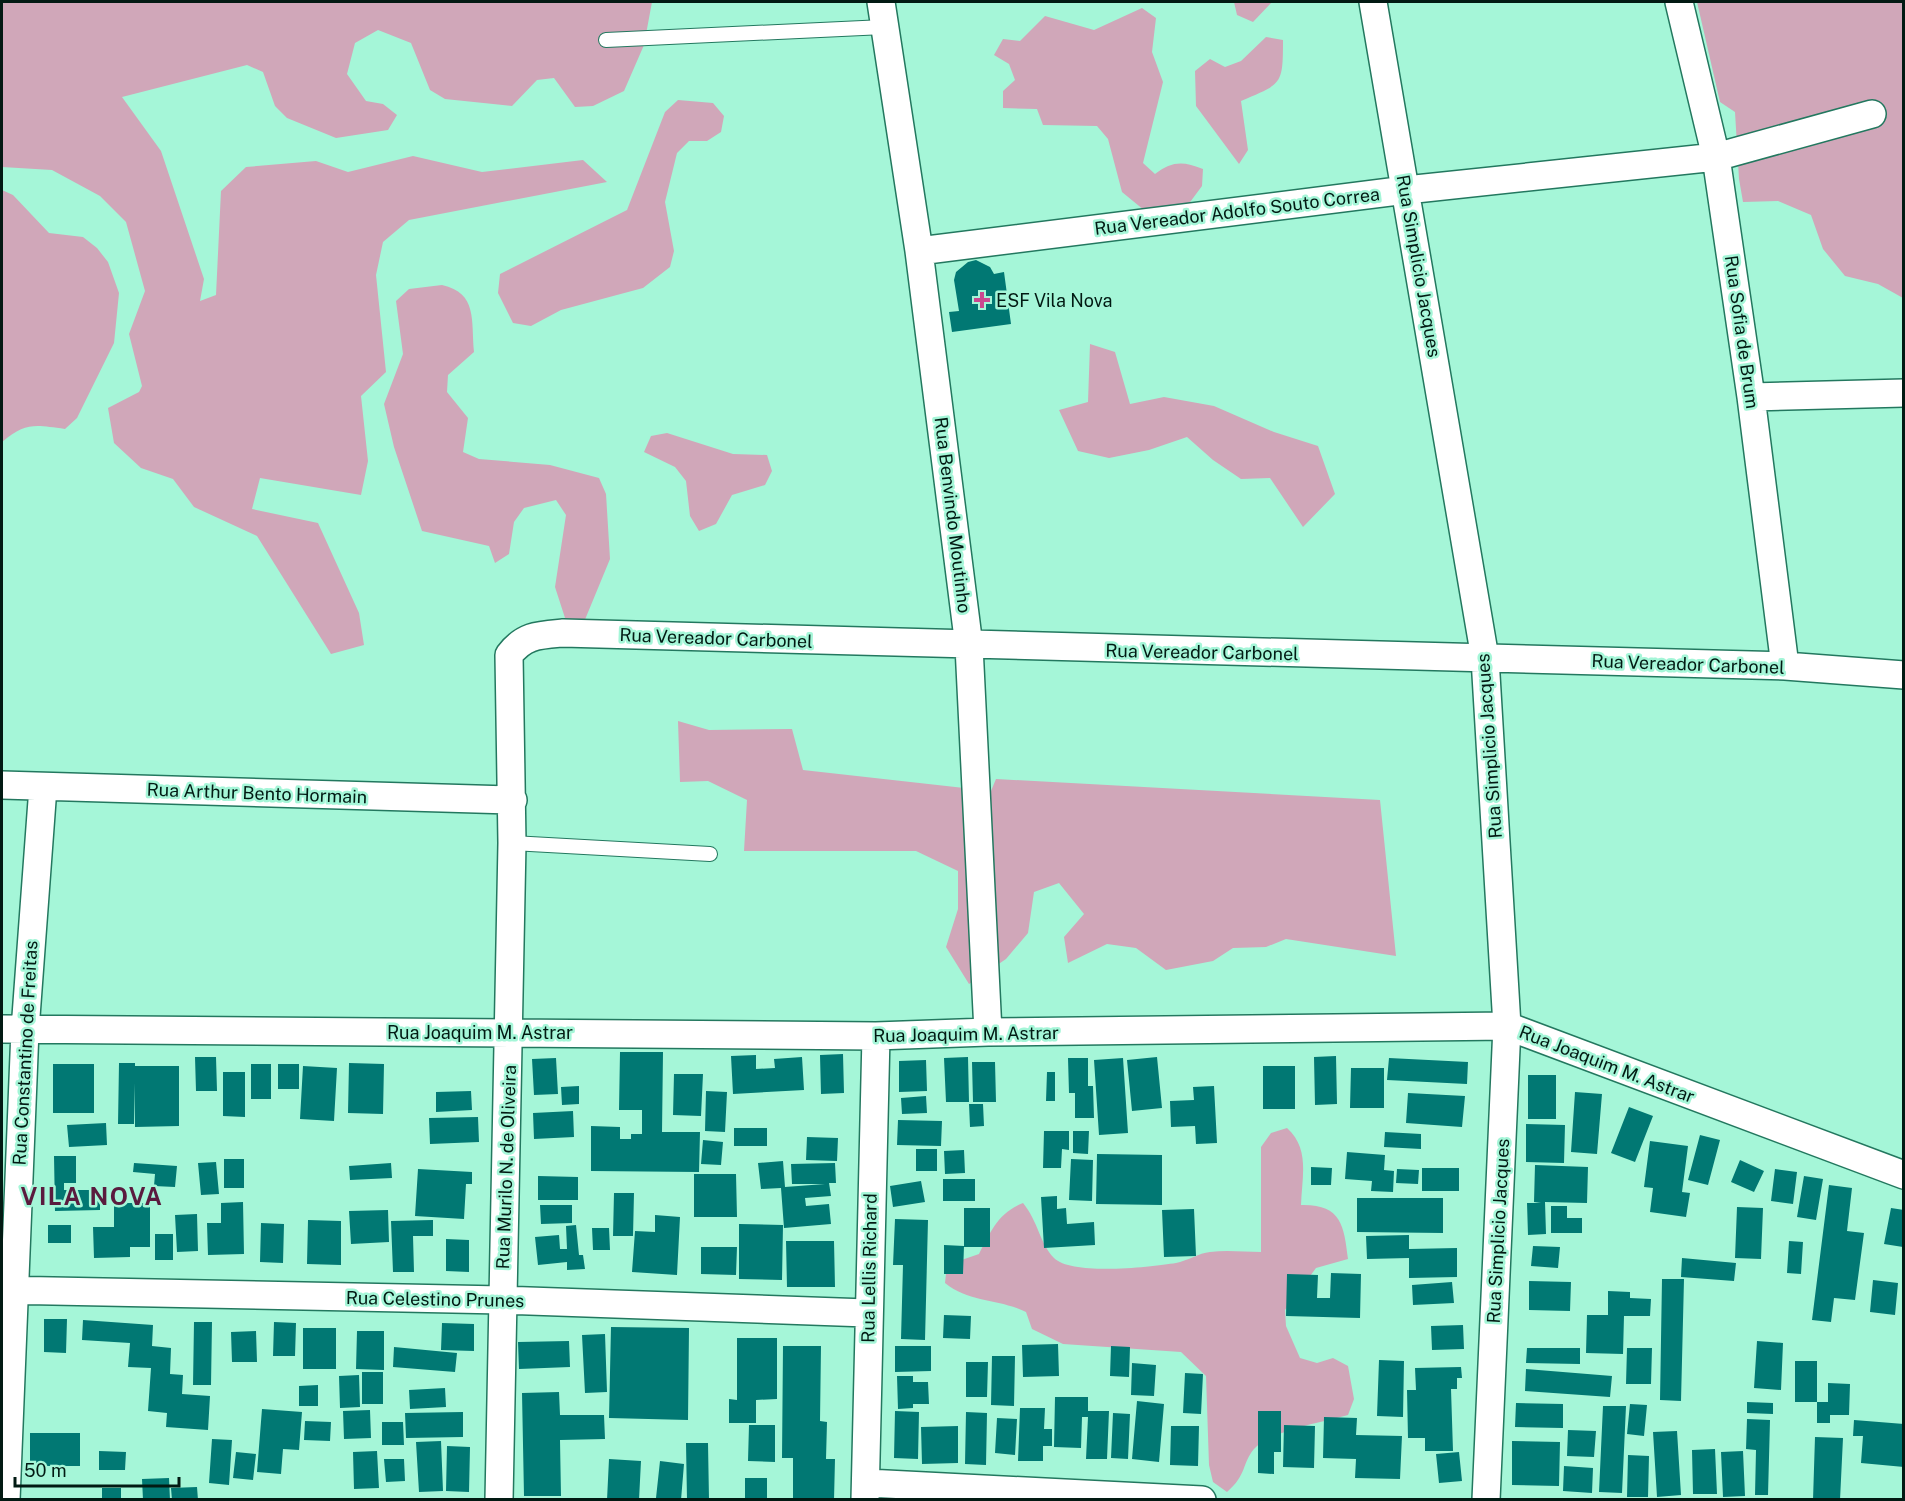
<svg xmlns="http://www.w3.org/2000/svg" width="1905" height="1501" font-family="'Public Sans',sans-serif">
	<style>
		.green { fill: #d0a7b9 }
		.building { fill: #017873 }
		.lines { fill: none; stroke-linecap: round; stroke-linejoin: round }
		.lane-casing { stroke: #23785f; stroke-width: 16 }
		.street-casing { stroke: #23785f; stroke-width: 30 }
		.lane { stroke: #fff; stroke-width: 14 }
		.street { stroke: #fff; stroke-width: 27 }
		.poi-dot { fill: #ca4890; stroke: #a5f6d8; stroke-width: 2 }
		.labels { text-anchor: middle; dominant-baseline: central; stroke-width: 5; stroke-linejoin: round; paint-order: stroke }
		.street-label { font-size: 18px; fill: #021a13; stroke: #a5f6d8 }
		.poi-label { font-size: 18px; fill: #021a13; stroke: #a5f6d8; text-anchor: start }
		.district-label { font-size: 24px; font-weight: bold; letter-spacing: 1.5px; fill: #5a1b3e; stroke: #a5f6d8 }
	</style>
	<rect width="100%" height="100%" fill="#a5f6d8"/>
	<path class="green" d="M2,2H652L644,45L624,91L593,106L575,107L554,78L537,80L512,106L445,99L430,90L411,43L378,30L355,43L347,74L366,101L383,104L397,115L388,130L336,138L287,118L275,106L263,72L247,65L122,97L161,151L204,279L200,301L216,295L221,191L246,167L316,161L348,172L413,156L482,172L583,160L607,182L409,220L383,242L376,275L386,372L361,396L368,461L361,495L260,478L252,509L318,523L359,613L364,645L331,654L257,536L194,507L173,479L141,468L114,443L108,408L139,392L142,386L129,334L145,291L126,222L100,196L52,170L2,167Z
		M1234,2H1272L1253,22L1237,15Z
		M1697,2H1903V298L1878,284L1845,276L1823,249L1811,215L1778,201L1743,202L1739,179L1735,112L1720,102Z
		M1142,8L1156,18L1152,52L1163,82L1143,163L1155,174C1172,161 1183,161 1203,169L1202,186L1182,213L1150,215L1122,192L1108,139L1097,126L1043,125L1037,109L1003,108V91L1015,80L1009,64L994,55L1003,39L1020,41L1045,16L1094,30Z
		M1266,37L1283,40C1283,86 1282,83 1241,101L1248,150L1239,164L1196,106L1195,71L1210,59L1225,67L1241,61Z
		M678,100L713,103L724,116L721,132L707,141H689L677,153L665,202L674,251L670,267L643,288L561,310L531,326L513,323L498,293L500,274L627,210L665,112Z
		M2,190L13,195L49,233L83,237L97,248L108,262L119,293L114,343L77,418L65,429C35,425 26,422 2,442Z
		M442,285C478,293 471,321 474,352L448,375L447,392L468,418L463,452L479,459L550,465L599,478L606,494L610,559L584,622L566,621L555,587L566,515L556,500L524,508L514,522L509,554L495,563L489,546L422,531L394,447L384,404L403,354L396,301L409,289Z
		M1090,344L1115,352L1130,404L1164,397L1214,406L1274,432L1318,446L1335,494L1303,527L1270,478L1241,479L1213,460L1187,437L1149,450L1109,458L1078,451L1059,410L1088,402Z
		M667,433L733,454L767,455L772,471L765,485L732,495L716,524L699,531L690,516L686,481L675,467L644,452L651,436Z
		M678,721L709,730L792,729L803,770L991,791L996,779L1380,800L1396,956L1286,939L1266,947L1233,948L1213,961L1166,970L1136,948L1107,944L1068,963L1064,937L1084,914L1059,883L1034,892L1028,933L1006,959L969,984L946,947L958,909V871L916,851H744L747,800L708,781L680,782Z
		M1287,1128C1310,1149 1302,1176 1301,1205C1341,1204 1344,1225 1348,1259L1316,1268L1285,1310L1286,1326L1300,1358L1317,1363L1333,1358L1348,1366L1354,1399L1348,1415C1324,1422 1269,1431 1254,1449C1242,1463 1247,1475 1227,1492L1213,1482L1209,1465L1206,1376L1181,1352L1063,1344L1032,1329L1026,1312C997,1298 970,1303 945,1283L947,1265L979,1254C991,1231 998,1213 1023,1203C1038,1221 1040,1244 1054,1258C1072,1276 1151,1267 1176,1263C1187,1261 1199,1253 1210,1252C1227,1250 1245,1252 1261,1252V1147L1271,1133Z"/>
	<path class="building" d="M976,260L990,267L994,274L1004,272L1011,324L952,332L949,312L959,311L954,280L956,272L968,262Z
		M620,1052H663L662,1132H700L699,1172L591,1171V1126L620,1127V1139H631V1134H642V1110H619Z
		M843,1054L844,1093L821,1094L820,1055Z
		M756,1055V1069L775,1068L774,1059L802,1057L804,1090L733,1094L731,1056Z
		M1336,1056L1337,1104L1315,1105L1314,1057Z
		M195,1057H216L217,1091H196Z
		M968,1057L969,1102H946L944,1058Z
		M1157,1057L1162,1108L1132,1111L1127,1060Z
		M556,1058L558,1094L534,1095L532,1059Z
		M1068,1058H1088V1086H1093L1094,1118H1075V1093H1069Z
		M1123,1058L1128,1133L1099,1135L1094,1060Z
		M1389,1058L1468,1062L1467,1084L1387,1080Z
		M926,1060L927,1091L899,1092V1061Z
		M972,1062H995L996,1102H973Z
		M119,1063H135V1066H179V1126L135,1127V1083L134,1124H118Z
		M349,1063L384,1064L383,1114L348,1113Z
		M53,1064H94V1113H53Z
		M251,1064H271V1099H251Z
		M278,1064H299V1089H278Z
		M303,1066L337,1068L334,1121L300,1119Z
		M1263,1066H1295V1109H1263Z
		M1351,1068H1384V1108H1350Z
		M223,1072H245V1117L223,1116Z
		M1047,1072H1055V1101H1046Z
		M674,1074H703L701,1116L673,1115Z
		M1528,1075H1556V1119H1528Z
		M579,1086V1104L562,1105L561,1087Z
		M1214,1086L1217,1143L1196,1144L1195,1126L1171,1127L1170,1101L1194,1100L1193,1087Z
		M471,1091L472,1110L436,1112V1092Z
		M706,1091L727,1092L725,1132L705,1131Z
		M1575,1092L1602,1094L1597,1154L1571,1152Z
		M1408,1093L1465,1096L1462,1127L1406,1123Z
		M926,1096L927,1113L902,1114L901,1098Z
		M969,1104H983L984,1126L970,1127Z
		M1629,1107L1653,1116L1635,1162L1611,1153Z
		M573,1111L574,1137L534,1139L533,1113Z
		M478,1117L479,1142L430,1144L429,1118Z
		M898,1120L942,1121L941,1146L897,1145Z
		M106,1123L107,1145L69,1147L67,1125Z
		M1526,1124L1565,1125L1564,1163L1526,1162Z
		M734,1128H767V1146H734Z
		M1044,1131H1069V1150L1062,1149L1061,1168H1043Z
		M1073,1131H1089L1088,1154L1073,1153Z
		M1385,1132L1421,1134V1149L1384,1147Z
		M1700,1135L1720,1140L1708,1185L1688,1180Z
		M807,1137L838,1138L837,1161L806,1160Z
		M703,1140L723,1142L721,1165L701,1164Z
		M1650,1141L1688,1146L1682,1192L1690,1193L1686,1217L1650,1212L1653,1188L1644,1187Z
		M916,1149H937V1171H916Z
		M964,1150L965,1173L945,1174L944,1151Z
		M1347,1152L1385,1155L1384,1170L1394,1171L1393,1192L1371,1191L1372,1181L1345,1179Z
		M1097,1154L1162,1155V1205L1096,1204Z
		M54,1156H76V1183H64V1190H100V1210L55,1211Z
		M224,1159H244V1188H224Z
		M1071,1159L1093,1160L1092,1201L1069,1200Z
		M1740,1160L1764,1171L1754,1192L1731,1182Z
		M783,1161L785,1187L825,1184H792L791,1164L835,1163L836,1183H829L831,1196L805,1198L806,1206L829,1204L831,1224L784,1228L781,1188L761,1189L758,1163Z
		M216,1162L219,1194L201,1195L198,1163Z
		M134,1163L177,1166L175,1187L154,1186L155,1174L133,1172Z
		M391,1163L392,1178L350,1180L349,1166Z
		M1535,1165L1588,1167L1587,1203L1545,1202L1546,1234L1528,1235L1527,1203H1541L1534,1202Z
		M1311,1167L1332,1168L1331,1185H1311Z
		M1422,1168H1459V1191H1422Z
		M418,1169L472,1172V1184H466L464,1219L415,1216Z
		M1397,1169L1419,1170L1418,1184L1396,1183Z
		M1775,1169L1797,1172L1793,1204L1771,1201Z
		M694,1174H736L737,1217H694Z
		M538,1176L578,1177V1200H538Z
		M1804,1176L1823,1179L1816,1220L1797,1217Z
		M943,1179H975V1201H943Z
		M921,1181L925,1202L893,1207L890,1186Z
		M1829,1185L1852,1188L1847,1231L1864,1233L1855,1300L1834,1298L1831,1322L1812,1320Z
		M614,1193H634L633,1236H613Z
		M1057,1196V1209L1066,1208L1067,1224L1094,1222L1095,1245L1044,1248L1041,1197Z
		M1357,1198H1443V1233L1357,1232Z
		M243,1202L244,1254L208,1255L207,1223H221V1203Z
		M114,1203H150V1247H130V1257L94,1258L93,1227H114Z
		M540,1205H572V1223L541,1224Z
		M1551,1206H1567V1218H1582V1233H1551Z
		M1737,1207L1763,1208L1761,1259L1735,1258Z
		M964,1208H990V1247H964Z
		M1891,1208L1904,1210L1903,1247L1884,1244Z
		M1194,1209L1196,1256L1164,1257L1162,1210Z
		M388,1210L389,1242L351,1244L349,1211Z
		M197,1214L198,1251L177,1252L175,1215Z
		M655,1215L680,1217L677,1275L632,1272L635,1231L655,1232Z
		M895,1219L928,1220L925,1340L901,1339L903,1265H893Z
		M308,1220L341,1221V1265L307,1264Z
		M433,1220V1236H413L414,1272H393L391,1221Z
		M261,1223L284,1224L283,1263L260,1262Z
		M739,1224L783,1225L782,1280L739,1279Z
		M48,1225H71V1243H48Z
		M576,1225L579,1255H583L585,1269L567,1270V1262L538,1265L535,1237L559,1235L560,1249H567L566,1226Z
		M592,1228H609L610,1250H593Z
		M155,1234H173V1260H155Z
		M1409,1235V1249L1457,1248V1277L1409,1278V1258L1367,1259L1366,1236Z
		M446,1239L469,1240V1272L446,1271Z
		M786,1241H834L835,1287H787Z
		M1789,1241L1803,1242L1801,1274L1787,1273Z
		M944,1245L964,1246L963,1274H944Z
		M1533,1246L1560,1247L1558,1268L1531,1266Z
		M701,1247H737L736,1275L701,1274Z
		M1682,1258L1736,1263L1734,1281L1681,1277Z
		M1331,1273L1361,1274L1360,1318L1286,1316L1287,1274L1318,1275L1317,1298H1330Z
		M1662,1279H1684L1681,1401L1660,1400Z
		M1873,1280L1898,1283L1895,1315L1870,1312Z
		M1529,1281L1571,1282L1570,1311L1529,1310Z
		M1452,1282L1454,1303L1413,1305L1412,1285Z
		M1608,1291L1630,1292V1298L1651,1299L1650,1316H1624L1623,1354L1586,1353L1587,1315H1608Z
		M944,1315L971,1316L970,1339L943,1338Z
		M44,1319H67L66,1353L44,1352Z
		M83,1320L153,1325L152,1346L171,1348L170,1374L183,1375L182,1394L210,1396L208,1430L166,1427L167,1413L148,1411L151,1368L128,1367L130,1343L82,1340Z
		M194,1322H212L211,1385H193Z
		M274,1322L296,1323L295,1356H273Z
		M442,1323L474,1324V1351L441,1350Z
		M1463,1325L1464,1349L1432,1350L1431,1326Z
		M611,1327L689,1328L688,1420L609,1418Z
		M303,1328H336V1369H303Z
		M256,1331L257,1362H232L231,1332Z
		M357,1331H384V1370L356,1369Z
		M605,1334L607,1392L585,1393L582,1335Z
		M737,1338H777V1399L756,1400V1423H729V1399L737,1400Z
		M569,1341L570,1367L519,1369L518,1342Z
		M1757,1341L1783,1343L1781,1390L1754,1388Z
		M1058,1344L1059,1376L1023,1377L1022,1345Z
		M783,1346H821L820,1421L827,1422L826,1459H835L834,1500H793V1458H782Z
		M895,1346H931V1371L895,1372Z
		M1111,1346L1130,1347L1129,1377L1110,1376Z
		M394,1347L457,1353L455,1372L393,1367Z
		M1527,1348H1580V1364L1526,1363Z
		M1627,1348H1652L1651,1384H1626Z
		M992,1356H1015L1014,1406L991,1405Z
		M1379,1360L1404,1361L1403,1417L1377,1416Z
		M1795,1361H1817V1402H1795Z
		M966,1362H988L987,1397H966Z
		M1132,1363L1156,1365L1154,1396L1131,1395Z
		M1461,1367L1462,1378H1457V1389H1451L1453,1451H1425V1438H1408L1407,1390H1416L1415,1368Z
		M1526,1369L1612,1376L1610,1397L1525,1391Z
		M362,1372H383V1404H362Z
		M1185,1373L1203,1374L1201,1414L1183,1413Z
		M359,1375L360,1407L340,1408L339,1376Z
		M897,1376H913V1382H928L929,1404H913V1408L898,1409Z
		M1828,1383L1850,1384L1849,1415H1830V1423H1817V1402H1828Z
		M318,1385V1406H299V1386Z
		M445,1388L446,1407L410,1409L409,1390Z
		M559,1392L560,1415H604L605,1439L560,1440L561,1496H524L522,1393Z
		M1055,1397H1088V1411H1109L1107,1459H1086L1088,1417H1082L1081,1448L1054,1447Z
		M1137,1401L1164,1404L1159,1462L1132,1459Z
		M1747,1402L1773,1403V1414L1747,1413Z
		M1516,1403L1563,1404V1428L1515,1427Z
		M1630,1404L1647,1405L1644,1436L1627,1434Z
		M1603,1406H1626L1622,1493L1599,1492Z
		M1020,1408H1045L1044,1429H1052V1446H1043V1461H1018Z
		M262,1409L302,1412L299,1450L283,1449L281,1474L257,1472Z
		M370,1410L371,1438L344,1439L343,1411Z
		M895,1411L919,1412L918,1459L894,1458Z
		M1258,1411H1281V1452H1274V1474L1258,1473Z
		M463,1412V1437L406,1438L405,1413Z
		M966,1412L987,1413L986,1465L965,1464Z
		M1113,1413L1130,1414L1128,1459L1111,1458Z
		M1324,1417L1357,1418L1356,1435L1402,1436L1400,1479L1355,1478L1356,1459L1323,1458Z
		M997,1418L1017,1419L1015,1455L995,1453Z
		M1747,1419L1770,1420L1768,1495H1755L1756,1450L1746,1449Z
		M1854,1420L1904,1424V1467L1861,1463L1863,1436H1853Z
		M305,1421L331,1422L330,1441L304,1440Z
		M382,1422H403L404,1445H382Z
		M749,1425H775V1462L748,1461Z
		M1284,1425L1315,1426L1314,1468L1283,1467Z
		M958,1426V1463L922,1464L921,1427Z
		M1171,1426H1199L1198,1466L1170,1465Z
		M1568,1430L1596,1431L1594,1457L1567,1456Z
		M1677,1431L1681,1495L1657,1497L1653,1432Z
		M30,1433H80V1466H30Z
		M1815,1437L1843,1438L1840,1500H1813Z
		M212,1439L232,1440L229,1485L209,1483Z
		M441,1441L443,1491L419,1492L416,1442Z
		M1512,1441L1560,1442L1559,1486L1512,1485Z
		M686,1443H708L709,1500H687Z
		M447,1446L470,1447L469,1492L446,1491Z
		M1715,1449L1717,1494H1693L1692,1450Z
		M99,1451L126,1452L125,1470H99Z
		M377,1451L379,1488L354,1489L353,1452Z
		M1743,1451L1745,1496L1723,1497L1721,1452Z
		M236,1452L256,1454L253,1480L233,1478Z
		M1459,1452L1462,1481L1439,1483L1436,1454Z
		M1628,1455L1649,1456L1648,1497H1627Z
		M384,1459H404L405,1481L386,1482Z
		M609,1459L641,1461L639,1500H607Z
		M660,1461L684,1464L681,1500L656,1498Z
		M1564,1466L1593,1468L1592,1493L1563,1491Z
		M169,1478L170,1500H143L142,1479Z
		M745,1478H767V1500H745Z
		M197,1487L198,1500H172L171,1488Z
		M102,1488H121V1500H102Z"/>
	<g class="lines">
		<defs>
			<path id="lane" d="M606,40L884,27
				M512,843L710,854"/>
			<path id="street" d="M881,2L919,251L969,646L988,1032
				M1373,2L1485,658L1507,1026L1486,1500
				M1679,2L1716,157L1751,397L1785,666
				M919,251L1406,190L1716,157L1872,114
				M1751,397L1904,393
				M2,785L513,800
				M2,1029L876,1036L988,1032L1507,1026L1904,1175
				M2,1290L502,1300L867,1313
				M867,1483L1202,1500
				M6,1500L25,1030L43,787
				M499,1500L512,843L509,655C524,635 539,635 563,633L1785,666L1904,675
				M865,1500L876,1036"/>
		</defs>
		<use href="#lane" class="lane-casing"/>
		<use href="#street" class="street-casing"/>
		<use href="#lane" class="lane"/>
		<use href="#street" class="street"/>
	</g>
	<path class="poi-dot" d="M979 291h6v6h6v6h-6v6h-6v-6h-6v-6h6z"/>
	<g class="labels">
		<g class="street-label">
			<text transform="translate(1237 211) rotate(-7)">Rua Vereador Adolfo Souto Correa</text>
			<text transform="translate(1419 266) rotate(80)">Rua Simplicio Jacques</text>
			<text transform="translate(1742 332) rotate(82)">Rua Sofia de Brum</text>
			<text transform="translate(953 515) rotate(83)">Rua Benvindo Moutinho</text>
			<text transform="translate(716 638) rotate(2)">Rua Vereador Carbonel</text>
			<text transform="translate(1202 652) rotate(1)">Rua Vereador Carbonel</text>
			<text transform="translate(1688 664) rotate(2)">Rua Vereador Carbonel</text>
			<text transform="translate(1489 746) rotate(-94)">Rua Simplicio Jacques</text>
			<text transform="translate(257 793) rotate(2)">Rua Arthur Bento Hormain</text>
			<text x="480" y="1032">Rua Joaquim M. Astrar</text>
			<text transform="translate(966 1034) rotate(-1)">Rua Joaquim M. Astrar</text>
			<text transform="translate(25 1053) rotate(-87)">Rua Constantino de Freitas</text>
			<text transform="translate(1607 1064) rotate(21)">Rua Joaquim M. Astrar</text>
			<text transform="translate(506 1167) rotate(-88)">Rua Murilo N. de Oliveira</text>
			<text transform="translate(1498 1231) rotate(-87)">Rua Simplicio Jacques</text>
			<text transform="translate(869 1268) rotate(-89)">Rua Lellis Richard</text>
			<text transform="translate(435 1299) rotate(1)">Rua Celestino Prunes</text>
		</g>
		<g class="poi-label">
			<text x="996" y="300">ESF Vila Nova</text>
		</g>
		<g class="district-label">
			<text x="92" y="1196">VILA NOVA</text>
		</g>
	</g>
	<rect width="1905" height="1501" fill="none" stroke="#021a13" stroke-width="6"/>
	<path d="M15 1477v9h164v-9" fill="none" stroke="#021a13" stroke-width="3"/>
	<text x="24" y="1477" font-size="18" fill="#021a13" stroke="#a5f6d8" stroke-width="4.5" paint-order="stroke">50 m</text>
</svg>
